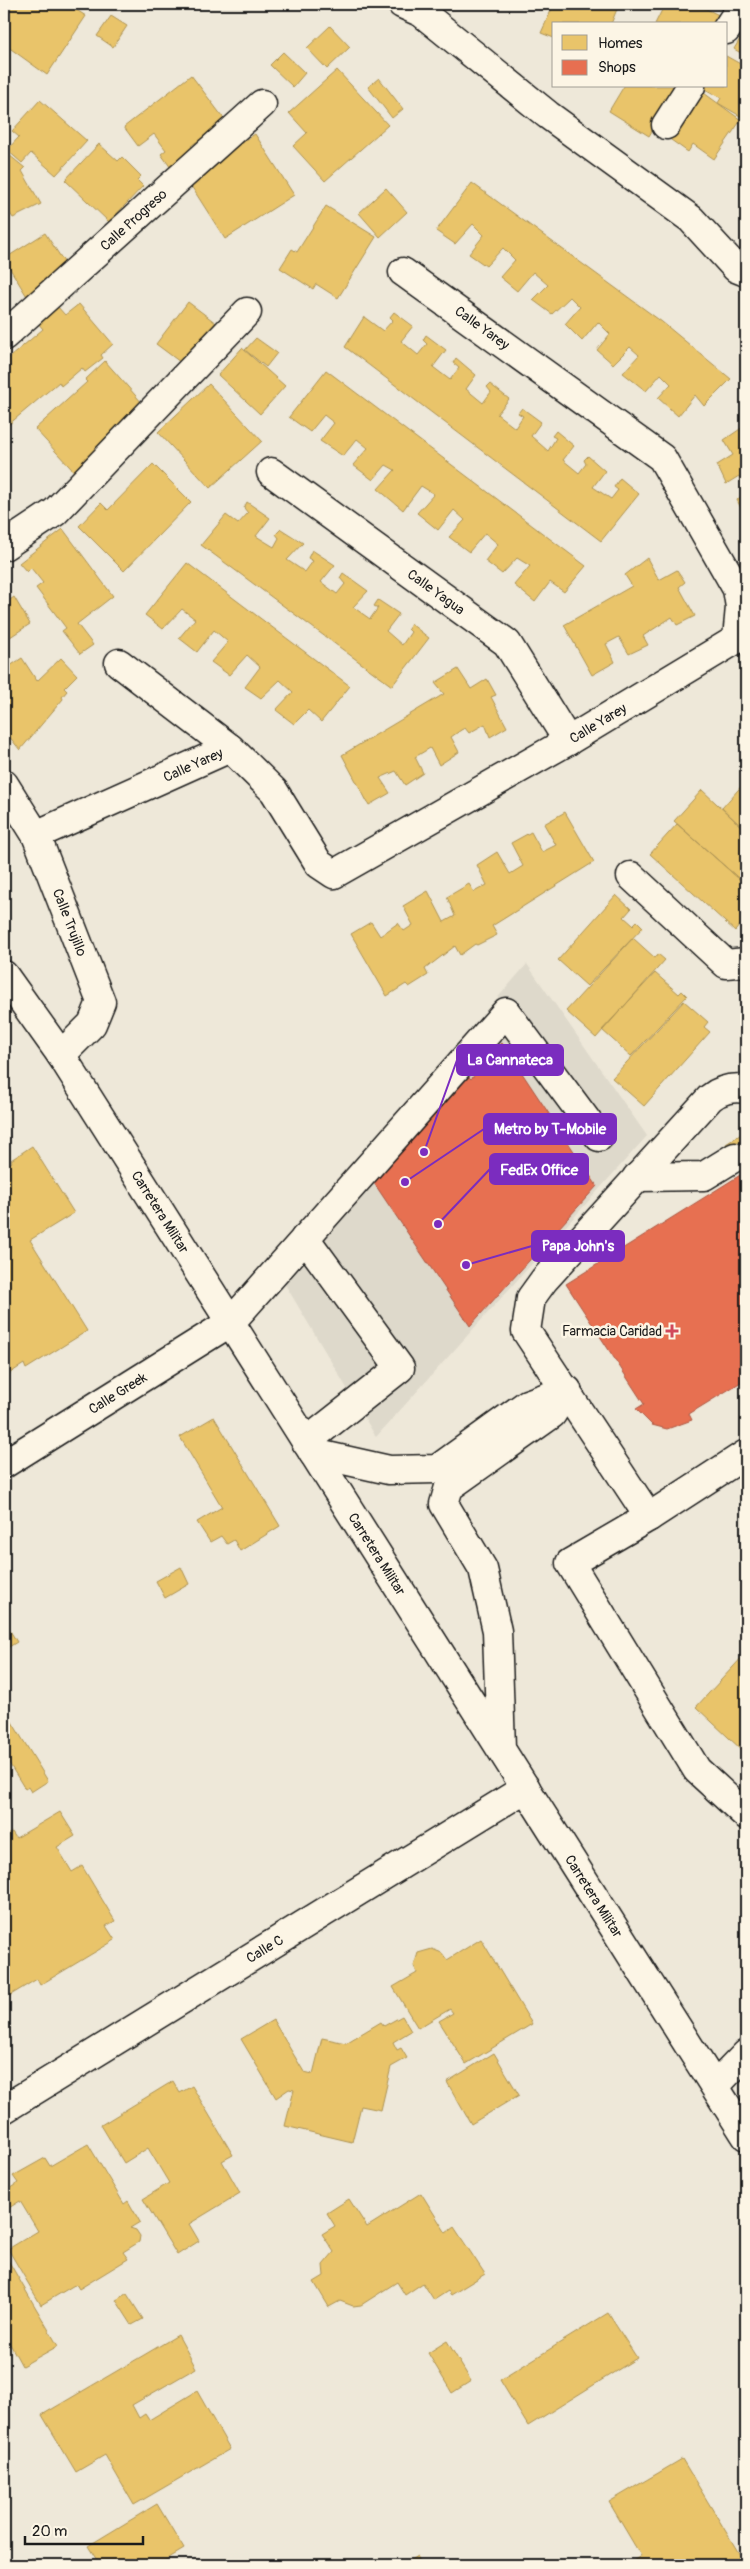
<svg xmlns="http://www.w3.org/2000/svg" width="750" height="2569" font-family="Pangolin,sans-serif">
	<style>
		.built { fill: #ded9cb }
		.homes { fill: #e9c46a; stroke: #ac9253 }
		.shops { fill: #e76f51; stroke: #aa5641 }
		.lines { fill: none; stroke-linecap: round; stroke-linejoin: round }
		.minor-casing { stroke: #1c1c1c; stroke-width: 31 }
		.major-casing { stroke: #1c1c1c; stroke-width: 31 }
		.minor { stroke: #fcf5e5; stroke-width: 28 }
		.major { stroke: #fcf5e5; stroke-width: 28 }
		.poi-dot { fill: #d1495b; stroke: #fcf5e5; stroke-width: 2 }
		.labels { text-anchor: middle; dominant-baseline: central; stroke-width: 5; stroke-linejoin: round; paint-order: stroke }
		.street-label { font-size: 14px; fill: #1c1c1c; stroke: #fcf5e5 }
		.poi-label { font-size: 14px; fill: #1c1c1c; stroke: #fcf5e5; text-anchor: end }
		.leader { fill: none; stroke: #7b2cbf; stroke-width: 2 }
		.callout-dot { fill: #7b2cbf; stroke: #fcf5e5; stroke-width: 2 }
		.callout { fill: #7b2cbf; stroke: #7b2cbf; stroke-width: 2 }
		.callout-label { font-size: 15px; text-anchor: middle; font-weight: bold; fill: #fff }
	</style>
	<rect width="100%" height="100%" fill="#eee8d9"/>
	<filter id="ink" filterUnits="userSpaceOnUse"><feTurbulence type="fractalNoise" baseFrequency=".02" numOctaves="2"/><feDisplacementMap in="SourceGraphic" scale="10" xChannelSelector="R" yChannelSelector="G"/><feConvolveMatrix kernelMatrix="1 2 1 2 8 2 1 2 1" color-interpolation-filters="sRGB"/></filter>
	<g filter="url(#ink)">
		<path class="built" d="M527,964L647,1136L376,1437L270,1259Z"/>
		<path class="homes" d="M8,4H67L86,16L47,75L4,44V11Z
			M554,4H619L611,24H554V38L541,33Z
			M665,4H696L725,18L722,24H655Z
			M111,16L127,26L113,47L97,36Z
			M330,26L350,47L327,69L307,48Z
			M746,29V56L734,49Z
			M283,52L305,73L293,87L270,65Z
			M726,56L744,66L742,69L746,71V109L742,117L718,103L721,98L705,89L706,86H726Z
			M337,70L388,125L325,181L293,146L307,133L289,113Z
			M191,75L225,120L191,146L195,150L171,168L161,154L166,150L154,134L138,146L124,127Z
			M379,78L403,109L392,118L368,87Z
			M624,86H679L649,136L609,111Z
			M697,88L741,120L714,159L693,144L688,152L664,135Z
			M40,100L87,141L56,175L31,153L22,163L7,150L19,137L12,131Z
			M255,134L294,195L225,239L188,181L214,161Z
			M99,144L118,161L122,157L141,176L137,180L143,186L109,222L65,180Z
			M9,155L25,168L22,171L41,204L13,218L4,204V159Z
			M472,183L662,322L731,379L704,406L695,395L678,416L658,398L671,384L661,374L646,391L623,373L639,355L630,347L613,364L597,350L610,334L598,322L582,341L565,324L580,307L570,297L552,314L533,300L548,285L533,272L517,291L500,277L515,260L503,248L486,266L469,254L484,235L473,224L455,244L436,231Z
			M386,188L407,212L380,237L359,213Z
			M326,206L376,237L338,298L316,284L313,289L280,268L292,249L297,252Z
			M45,233L70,271L28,298L4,259Z
			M188,302L216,323L184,365L156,344Z
			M79,304L113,344L101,355L103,358L85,372L82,368L61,386L59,382L8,425L4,419V362L43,329L38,323L57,306L65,315Z
			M394,312L413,326L401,341L418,355L427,344L423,340L426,335L446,350L433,367L450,380L459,368L453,363L456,358L476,375L466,389L483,403L491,392L487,387L490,384L509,399L497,414L515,428L523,416L518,413L522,408L541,422L531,436L548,451L556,438L552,436L556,431L574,446L563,460L579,473L586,464L584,460L588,456L605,471L593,487L611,499L618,490L614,487L620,478L639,494L601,541L345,347L364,317L383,331L393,320L390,317Z
			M256,338L277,353L266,367L245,350Z
			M242,348L285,386L260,414L218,375Z
			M105,361L143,404L79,477L35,429L87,382L85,380Z
			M326,370L586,566L564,592L550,582L535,602L514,585L530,566L517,558L502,574L485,561L498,544L485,533L469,552L449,537L465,520L454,510L438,530L417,513L434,494L421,486L403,510L378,489L395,470L386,465L373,480L353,465L368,448L357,439L343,456L320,441L334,423L324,415L310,432L289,417Z
			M209,384L262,441L210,488L158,432Z
			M746,425V491L739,476L726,484L717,465L733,455L724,440Z
			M153,464L191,502L124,571L79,526L101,503L108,510Z
			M746,492V518L737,500Z
			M247,502L270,518L256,536L274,547L279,538L276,534L281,529L303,543L287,560L305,572L313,561L308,558L312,550L335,565L321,582L337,594L345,584L340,578L343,573L368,591L353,607L370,619L378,608L374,606L378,600L399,614L386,631L402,645L411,632L408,629L411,624L429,638L392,686L201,545L226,515L238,524L248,513L244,508Z
			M63,529L113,596L77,624L93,645L80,654L62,631L66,628L36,588L43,583L31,568L27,572L19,563Z
			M647,558L659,580L677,570L685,582L679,587L695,616L677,625L672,617L643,636L648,645L629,654L619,637L606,644L615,662L592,675L564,625L632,586L625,575Z
			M187,563L350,686L321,722L308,710L294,724L276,710L293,692L280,680L261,698L245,687L260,667L247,655L229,675L211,662L228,642L214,630L197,652L179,638L195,619L182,609L163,629L145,615Z
			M4,597L7,602L14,597L30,624L4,641Z
			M22,658L37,681L61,658L77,675L64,688L67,691L62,697L63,699L20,750L4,730V724L8,720L4,716V670Z
			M458,669L471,689L487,679L496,695L491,697L507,727L490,737L485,724L469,733L465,728L461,730L451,737L459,752L439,765L430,748L415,757L423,773L405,785L396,771L380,778L390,793L369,805L342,755L444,694L435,683Z
			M746,781V831L722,808Z
			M702,790L746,831V885L674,821Z
			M565,812L594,862L492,926L497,935L477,945L475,944L460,955L455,946L425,969L428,975L409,987L406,984L387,996L351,934L371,922L380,936L398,923L404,931L413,925L403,906L428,891L444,922L455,916L447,897L469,884L474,892L487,885L477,865L497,852L510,874L523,866L511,843L531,832L542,852L556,845L544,824Z
			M677,824L746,885V918L735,931L650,854Z
			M616,895L631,909L624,917L633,925L637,921L643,927L587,986L558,960Z
			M633,938L655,958L658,954L665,960L596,1038L566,1011Z
			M655,973L679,994L682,991L687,996L631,1056L602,1030Z
			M684,1001L708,1022L704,1027L710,1032L644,1106L612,1078Z
			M746,1131V1172H745L726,1144Z
			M32,1146L74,1213L30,1240L87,1331L26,1369L24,1364L4,1377V1337L7,1334L4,1328V1167L12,1162L11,1160Z
			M214,1417L280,1526L240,1551L234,1540L227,1544L221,1536L210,1542L197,1522L222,1507L180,1437Z
			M181,1567L189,1584L165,1598L156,1581Z
			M4,1621L17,1642L4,1650Z
			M746,1653V1749L744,1752L696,1707Z
			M9,1717L48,1781L31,1792L28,1787L25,1789L4,1755V1745L10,1741L4,1731V1721Z
			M60,1812L75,1836L57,1847L72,1872L82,1866L115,1921L106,1926L115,1940L40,1985L37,1979L4,1999V1837L12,1832L16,1838Z
			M481,1939L532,2024L466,2064L439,2021L453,2013L450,2009L418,2028L393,1987L417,1973L414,1966L418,1953L432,1949L442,1953L447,1960Z
			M402,2016L411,2031L393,2042L397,2050L401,2048L407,2058L391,2067L381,2110L361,2106L352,2142L285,2126L294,2090L289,2089L276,2098L241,2039L273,2020L304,2072L313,2074L322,2038L346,2043L381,2022L384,2026Z
			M494,2053L519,2095L471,2124L447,2082Z
			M173,2081L180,2093L192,2086L233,2155L222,2161L240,2193L189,2224L199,2241L177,2255L143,2199L169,2183L148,2148L124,2163L101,2125Z
			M88,2144L124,2204L128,2201L140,2222L130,2228L136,2230L140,2236L139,2242L123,2252L128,2259L79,2289L76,2284L41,2305L8,2249L38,2231L20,2201L4,2211V2192L18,2183L13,2176L45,2158L50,2166Z
			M421,2193L446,2233L454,2227L485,2274L451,2295L448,2291L434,2300L423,2283L405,2295L397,2282L361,2305L353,2306L340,2301L329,2307L314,2282L324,2276L323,2265L334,2252L322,2234L335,2226L327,2213L349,2199L367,2227Z
			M5,2255L58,2346L22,2366L10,2344L4,2348Z
			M127,2294L143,2319L132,2325L116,2300Z
			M608,2313L637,2358L528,2426L500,2380Z
			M178,2335L196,2368L132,2405L139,2418L145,2414L149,2420L197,2391L230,2449L134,2505L105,2455L76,2472L42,2415Z
			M447,2341L471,2381L452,2393L428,2353Z
			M682,2459L740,2555L746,2565H729L728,2563L725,2565H626L641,2556L609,2502Z
			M157,2504L184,2549L157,2565H100L88,2546Z
			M417,2556L422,2565H402Z"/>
		<path class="shops" d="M502,1043L597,1186L470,1326L374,1183L469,1077L471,1079Z
			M745,1172L746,1379L689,1414L692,1420L667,1429L652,1425L636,1409L644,1404L566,1284Z"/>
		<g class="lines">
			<defs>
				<g id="minor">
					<path d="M402,4L422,13L548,115L691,219L736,268L746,272"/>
					<path d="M726,30L743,4"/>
					<path d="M666,125L691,86"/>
					<path id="s1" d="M4,336L262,104"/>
					<path id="s2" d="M271,472L507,643L568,741"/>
					<path d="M4,546L55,512L247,312"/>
					<path d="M119,663L230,748"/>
					<path id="s3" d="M4,784L36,835L101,1002L92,1024L61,1055"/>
					<path id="s4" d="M36,835L230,748L274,791L319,864L334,874L568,741L737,639L740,607L737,589L662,458L403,272"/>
					<path d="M631,876L726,964L746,962"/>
					<path d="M746,1089C732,1087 721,1089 710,1098L544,1280L531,1298L526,1331L649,1517L570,1563L697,1770L746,1815"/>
					<path d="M637,1177L704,1176L735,1157"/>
					<path d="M305,1238L400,1368L306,1442"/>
					<path d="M313,1453L389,1470L437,1469L527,1404L567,1390"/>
					<path id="s5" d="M4,1464L231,1322L506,1012L599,1137"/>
					<path d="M649,1517L746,1454"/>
					<path d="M501,1748L497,1631L483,1569L444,1504L449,1487L552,1414L567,1390"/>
					<path d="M716,2085L746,2054"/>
					<path id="s6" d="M4,2109L526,1788"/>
				</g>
				<g id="major">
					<path id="s7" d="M4,975L61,1055L746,2136"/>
				</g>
			</defs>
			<use href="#minor" class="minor-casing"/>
			<use href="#major" class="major-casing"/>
			<use href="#minor" class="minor"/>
			<use href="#major" class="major"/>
		</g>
	</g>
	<path class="poi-dot" d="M669.5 1323.5h5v5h5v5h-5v5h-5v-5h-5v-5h5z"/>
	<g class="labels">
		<g class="street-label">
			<text stroke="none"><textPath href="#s1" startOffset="174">Calle Progreso</textPath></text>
			<text transform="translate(482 328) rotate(36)">Calle Yarey</text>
			<text stroke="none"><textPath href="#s2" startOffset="204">Calle Yagua</textPath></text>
			<text stroke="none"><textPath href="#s4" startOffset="682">Calle Yarey</textPath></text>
			<text stroke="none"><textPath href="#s4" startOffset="172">Calle Yarey</textPath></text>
			<text stroke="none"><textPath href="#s3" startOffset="154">Calle Trujillo</textPath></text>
			<text stroke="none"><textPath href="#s7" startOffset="284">Carretera Militar</textPath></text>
			<text stroke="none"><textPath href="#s5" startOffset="134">Calle Greek</textPath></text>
			<text stroke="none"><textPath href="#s7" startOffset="689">Carretera Militar</textPath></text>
			<text stroke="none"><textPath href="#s7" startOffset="1094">Carretera Militar</textPath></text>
			<text stroke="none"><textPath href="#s6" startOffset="306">Calle C</textPath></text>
		</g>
		<g class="poi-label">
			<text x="662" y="1331">Farmacia Caridad</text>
		</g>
	</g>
	<path class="leader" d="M424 1152L457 1060M405 1182L484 1129M438 1224L490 1169M466 1265L532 1246"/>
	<g class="callout-dot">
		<circle cx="424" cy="1152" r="5"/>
		<circle cx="405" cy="1182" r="5"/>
		<circle cx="438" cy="1224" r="5"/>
		<circle cx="466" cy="1265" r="5"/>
	</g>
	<g class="callout">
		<rect x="457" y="1045" width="106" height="30" rx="5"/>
		<rect x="484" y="1114" width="132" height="30" rx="5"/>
		<rect x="490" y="1154" width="98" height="30" rx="5"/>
		<rect x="532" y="1231" width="92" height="30" rx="5"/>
	</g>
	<g class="callout-label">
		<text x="510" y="1065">La Cannateca</text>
		<text x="550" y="1134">Metro by T-Mobile</text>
		<text x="539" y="1175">FedEx Office</text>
		<text x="578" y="1251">Papa John's</text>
	</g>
	<rect width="750" height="2569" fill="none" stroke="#fcf5e5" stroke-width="20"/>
	<rect x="10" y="10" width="730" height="2549" fill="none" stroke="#1c1c1c" stroke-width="2" filter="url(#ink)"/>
	<rect x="552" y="22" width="175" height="65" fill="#fcf5e5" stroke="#a29e95"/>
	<rect x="562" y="35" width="25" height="15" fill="#e9c46a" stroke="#a29e95"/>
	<text x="598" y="48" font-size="15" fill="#1c1c1c">Homes</text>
	<rect x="562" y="60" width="25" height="15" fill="#e76f51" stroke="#a29e95"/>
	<text x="598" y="72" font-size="15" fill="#1c1c1c">Shops</text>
	<path d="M25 2536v8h118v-8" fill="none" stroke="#1c1c1c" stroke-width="2.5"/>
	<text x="32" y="2536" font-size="15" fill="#1c1c1c" stroke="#fcf5e5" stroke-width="4" paint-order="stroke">20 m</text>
</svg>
